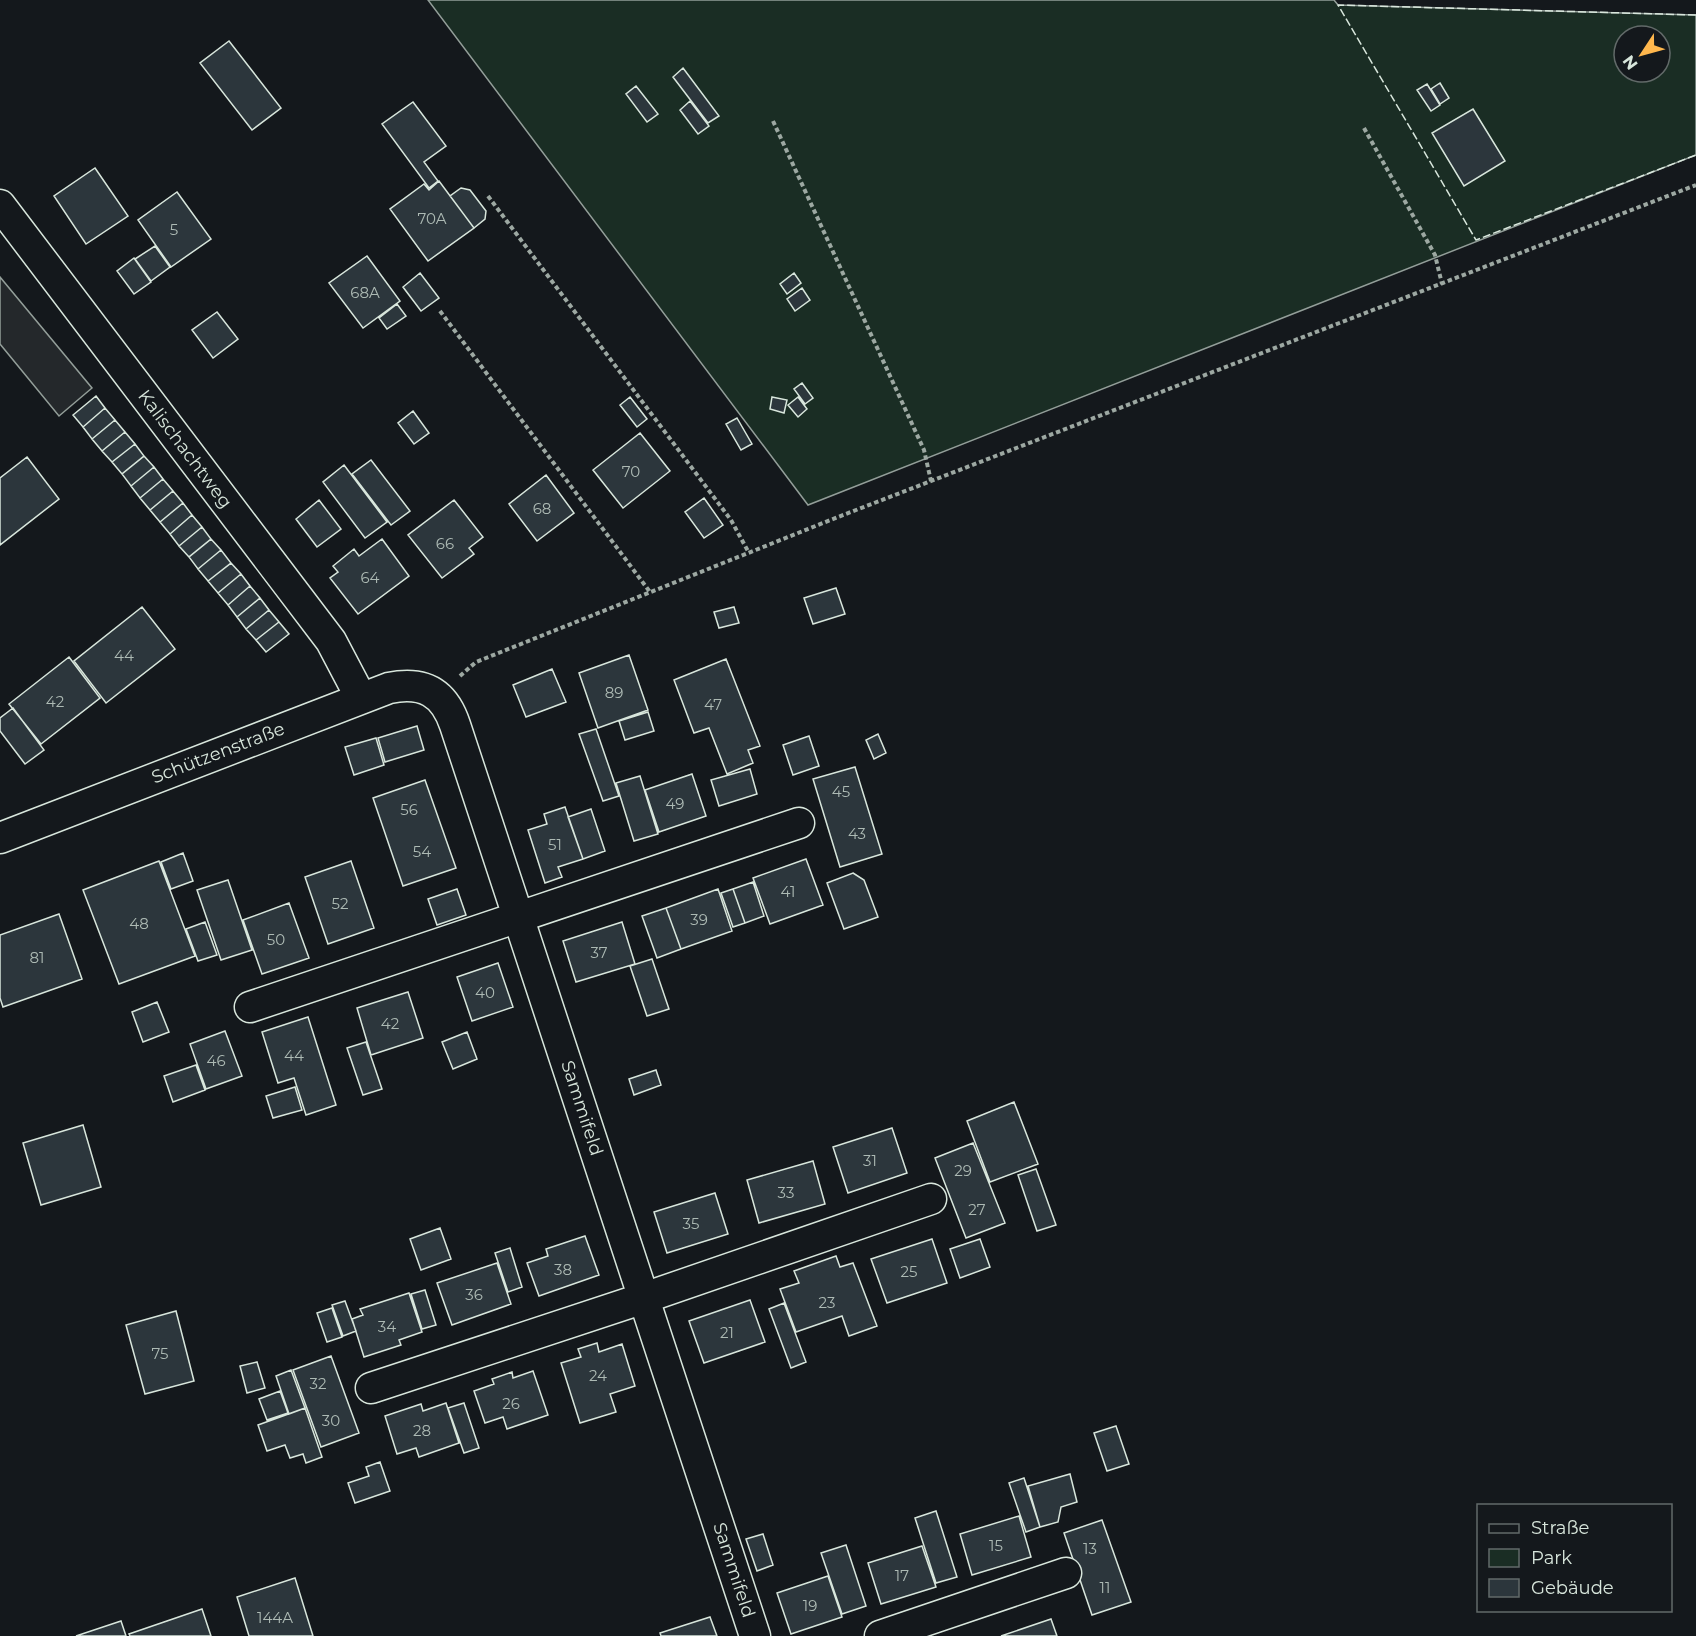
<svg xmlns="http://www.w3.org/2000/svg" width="1696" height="1636" font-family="Montserrat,sans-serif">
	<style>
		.green { fill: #1a2d24; stroke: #939e99; stroke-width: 1.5; fill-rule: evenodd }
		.parking { fill: #24282b; stroke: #939e99; stroke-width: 1.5 }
		.building { fill: #2c363c; stroke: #d8e6dc; stroke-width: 1.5 }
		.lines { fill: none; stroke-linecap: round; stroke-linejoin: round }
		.street-casing { stroke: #d8e6dc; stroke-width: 33 }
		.path { stroke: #9da8a2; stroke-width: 4; stroke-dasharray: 4.5 3; stroke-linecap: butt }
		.street { stroke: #14181c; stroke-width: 30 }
		.fence { stroke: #d8e6dc; stroke-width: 1.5; stroke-dasharray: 8 3; stroke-linecap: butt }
		.labels { text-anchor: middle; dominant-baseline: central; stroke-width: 4.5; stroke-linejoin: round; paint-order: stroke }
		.number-label { font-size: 15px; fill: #adbab4 }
		.street-label { font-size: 18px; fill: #d8e6dc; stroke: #14181c }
	</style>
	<rect width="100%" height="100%" fill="#14181c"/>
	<path class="green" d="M428,0H1334L1338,5L1696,15V155L808,505ZM1624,36H1660V72H1624Z"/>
	<path class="parking" d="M0,277L92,388L59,416L0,344Z"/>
	<path class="building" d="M229,41L281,108L252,130L200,63Z
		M683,68L719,116L708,123L673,77Z
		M1440,83L1449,98L1440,104L1431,89Z
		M1427,84L1440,105L1431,111L1417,90Z
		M636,86L658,114L647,122L626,94Z
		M690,101L709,126L698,134L680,110Z
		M413,102L446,146L424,162L438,181L429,188L382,124Z
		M1473,109L1505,161L1464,186L1432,133Z
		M95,168L128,216L86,244L54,196Z
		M439,181L474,228L428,261L390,209L424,184L429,190Z
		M461,188L470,190L486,211L485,219L474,228L450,196Z
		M177,192L211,239L171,267L138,220Z
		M155,246L170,267L151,281L135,259Z
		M367,256L400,301L363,328L329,283Z
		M134,258L151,282L134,294L117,271Z
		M420,273L439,298L421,311L403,287Z
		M794,273L801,283L787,294L780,284Z
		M802,288L810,300L795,311L787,299Z
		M397,304L406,316L387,329L379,318Z
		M217,312L238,339L213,358L192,330Z
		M802,383L813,398L805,404L794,389Z
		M96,396L105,408L83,427L73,415Z
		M630,397L647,419L637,427L620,405Z
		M772,397L787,400L784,413L770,409Z
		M798,397L807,409L798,417L788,405Z
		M105,408L115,420L92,439L83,427Z
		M413,411L429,433L414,444L398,423Z
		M737,418L752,444L741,450L726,424Z
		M115,420L125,432L102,451L92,439Z
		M125,432L135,444L112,462L102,451Z
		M640,433L670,471L623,508L593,470Z
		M135,444L144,456L122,474L112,462Z
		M144,456L154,467L131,486L122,474Z
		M27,457L59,499L0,545V478Z
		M371,460L410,511L391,525L352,474Z
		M344,465L387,522L365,538L323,482Z
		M154,467L163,479L140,498L131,486Z
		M546,475L574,513L537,541L509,504Z
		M163,479L173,491L150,510L140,498Z
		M173,491L183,503L160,522L150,510Z
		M704,498L723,525L704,538L685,512Z
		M319,500L341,529L317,547L296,519Z
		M454,500L483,537L469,548L474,554L442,578L408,535Z
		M183,503L192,515L170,534L160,522Z
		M192,515L202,527L179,546L170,534Z
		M202,527L211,539L189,557L179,546Z
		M211,539L221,550L198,569L189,557Z
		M382,539L409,576L358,614L330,578L338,572L333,566L354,549L359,556Z
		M221,550L231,563L208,581L198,569Z
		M231,563L241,574L218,593L208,581Z
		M241,574L250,586L228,605L218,593Z
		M250,586L260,598L237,617L228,605Z
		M836,588L845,614L813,624L804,598Z
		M260,598L269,610L246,629L237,617Z
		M142,607L175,649L106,703L74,661Z
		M734,607L739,623L719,628L714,612Z
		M269,610L279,622L256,640L246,629Z
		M279,622L289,634L266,652L256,640Z
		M629,655L648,710L598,728L579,673Z
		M69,657L100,698L41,744L9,704Z
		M726,659L760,746L748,750L753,763L727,774L709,728L694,733L674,680Z
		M552,669L566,702L526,717L513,685Z
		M13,708L44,750L25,764L0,731V718Z
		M648,712L654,731L625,740L619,721Z
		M417,726L424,750L385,762L378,738Z
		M596,729L619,796L603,801L579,734Z
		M878,734L886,753L874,759L866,740Z
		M809,736L819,766L793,775L783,745Z
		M376,738L384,765L354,775L345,747Z
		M855,767L882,854L840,867L813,779Z
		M750,769L757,794L719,806L711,780Z
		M692,774L706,816L659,832L645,790Z
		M640,776L658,834L634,841L616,783Z
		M425,780L456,868L403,886L373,798Z
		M565,807L583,859L558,867L562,877L545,883L528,830L547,824L544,814Z
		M591,809L605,851L583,859L568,817Z
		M183,853L193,881L171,889L161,862Z
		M806,859L823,905L770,924L753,878Z
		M159,861L195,956L119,984L83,890Z
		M351,861L374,928L328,944L305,877Z
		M853,873L864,880L878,917L844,929L827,883Z
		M228,880L252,950L221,960L197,890Z
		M753,882L764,916L745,923L733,889Z
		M457,889L466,915L437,925L428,899Z
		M718,889L732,931L681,949L666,908Z
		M733,889L745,923L733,927L721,893Z
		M289,903L309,958L262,974L243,920Z
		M666,908L681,949L657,958L642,916Z
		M59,914L82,979L3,1007L0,998V935Z
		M205,922L217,955L198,961L186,929Z
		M622,922L635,964L576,982L563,941Z
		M652,959L669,1009L647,1016L630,966Z
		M498,963L513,1007L472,1021L457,977Z
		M408,992L423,1038L371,1055L357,1008Z
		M157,1002L169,1032L143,1042L132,1012Z
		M308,1017L336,1105L306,1115L294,1078L278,1083L262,1032Z
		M225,1031L242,1076L206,1089L190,1044Z
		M467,1032L477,1059L453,1069L442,1042Z
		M366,1042L382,1089L363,1095L347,1048Z
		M196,1065L205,1090L173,1102L164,1076Z
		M656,1070L661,1085L634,1095L629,1079Z
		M295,1087L302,1110L273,1118L266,1096Z
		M1014,1102L1038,1164L990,1182L967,1121Z
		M83,1125L101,1187L41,1205L23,1143Z
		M892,1128L907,1173L848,1193L833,1147Z
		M973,1143L1005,1223L966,1238L935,1158Z
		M813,1161L825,1204L759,1223L747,1180Z
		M1036,1169L1056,1225L1037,1231L1018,1175Z
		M715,1193L728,1234L667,1253L654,1212Z
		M440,1228L451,1259L421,1270L410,1239Z
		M585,1236L599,1275L539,1296L527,1263L548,1256L546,1249Z
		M932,1239L947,1283L887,1303L871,1259Z
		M980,1239L990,1267L960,1278L950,1249Z
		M510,1248L522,1287L508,1292L495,1253Z
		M836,1256L840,1267L853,1263L877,1326L849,1336L842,1316L796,1332L780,1289L799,1283L794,1271Z
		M497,1263L511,1304L452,1325L437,1283Z
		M425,1290L436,1325L422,1329L411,1294Z
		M409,1293L422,1332L399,1340L401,1345L364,1357L352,1319L363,1315L360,1309Z
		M750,1300L765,1342L704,1363L689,1321Z
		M345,1301L356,1331L343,1336L332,1305Z
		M784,1303L806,1362L791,1368L769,1309Z
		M332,1308L342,1337L327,1342L317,1313Z
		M176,1311L194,1381L145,1394L126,1325Z
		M597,1343L599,1352L622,1344L635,1386L610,1394L616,1412L580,1423L561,1363L581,1357L578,1349Z
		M331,1356L359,1433L321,1447L293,1370Z
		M257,1362L265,1388L247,1393L240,1366Z
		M291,1370L305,1408L289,1414L276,1376Z
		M533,1371L548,1415L507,1429L503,1417L485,1423L474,1391L494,1384L492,1379L512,1372L513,1378Z
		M280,1391L288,1413L267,1420L259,1399Z
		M446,1403L459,1443L419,1457L416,1448L397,1454L385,1416L421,1404L423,1411Z
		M464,1403L479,1448L464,1453L448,1408Z
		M305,1408L322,1457L306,1463L303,1454L290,1458L285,1445L267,1451L258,1425Z
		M1116,1426L1129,1464L1107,1471L1094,1433Z
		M380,1462L390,1491L355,1503L348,1483L369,1476L366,1467Z
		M1070,1474L1077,1502L1061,1507L1058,1522L1040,1527L1028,1486Z
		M1024,1478L1040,1527L1026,1532L1009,1483Z
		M936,1511L957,1577L936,1583L915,1518Z
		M1019,1516L1031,1557L972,1575L960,1534Z
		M1102,1520L1131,1602L1092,1615L1064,1533Z
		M763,1534L773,1565L757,1571L746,1539Z
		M846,1545L866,1606L842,1614L821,1553Z
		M922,1546L936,1587L881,1604L868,1563Z
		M828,1576L842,1617L791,1634L777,1593Z
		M295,1578L313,1636H249L237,1597Z
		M202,1609L211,1636H130L129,1634Z
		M710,1617L717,1636H661L660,1633Z
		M1051,1619L1057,1636H1001Z
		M121,1621L126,1636H76Z"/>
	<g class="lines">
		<defs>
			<path id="street" d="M0,205L331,641L361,698
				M0,838L389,688C423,681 444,692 455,725L755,1636
				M250,1007L799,823
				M371,1388L644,1298L931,1199
				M880,1636L1066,1573"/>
		</defs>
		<use href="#street" class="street-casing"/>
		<path class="path" d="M773,121L924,450L931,481
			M1364,128L1435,255L1442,284
			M488,196L731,520L749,553
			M440,311L650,592
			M460,676L476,662L838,517L1696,185"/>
		<use href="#street" class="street"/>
		<path class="fence" d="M1696,15L1338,5L1476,240L1696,155"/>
	</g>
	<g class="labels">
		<g class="number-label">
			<text x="432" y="218">70A</text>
			<text x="174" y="229">5</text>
			<text x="365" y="292">68A</text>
			<text x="631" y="471">70</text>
			<text x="542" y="508">68</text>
			<text x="445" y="543">66</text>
			<text x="370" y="577">64</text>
			<text x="124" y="655">44</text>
			<text x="614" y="692">89</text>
			<text x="55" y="701">42</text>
			<text x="713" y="704">47</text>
			<text x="841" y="791">45</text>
			<text x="675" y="803">49</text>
			<text x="409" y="809">56</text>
			<text x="857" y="833">43</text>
			<text x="555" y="844">51</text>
			<text x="422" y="851">54</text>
			<text x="788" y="891">41</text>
			<text x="340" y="903">52</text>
			<text x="699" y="919">39</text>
			<text x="139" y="923">48</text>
			<text x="276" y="939">50</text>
			<text x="599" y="952">37</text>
			<text x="37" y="957">81</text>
			<text x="485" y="992">40</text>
			<text x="390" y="1023">42</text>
			<text x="294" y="1055">44</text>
			<text x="216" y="1060">46</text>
			<text x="870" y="1160">31</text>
			<text x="963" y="1170">29</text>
			<text x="786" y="1192">33</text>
			<text x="977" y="1209">27</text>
			<text x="691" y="1223">35</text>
			<text x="563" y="1269">38</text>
			<text x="909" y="1271">25</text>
			<text x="474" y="1294">36</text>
			<text x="827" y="1302">23</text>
			<text x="387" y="1326">34</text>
			<text x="727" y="1332">21</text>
			<text x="160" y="1353">75</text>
			<text x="598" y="1375">24</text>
			<text x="318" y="1383">32</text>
			<text x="511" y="1403">26</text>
			<text x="331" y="1420">30</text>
			<text x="422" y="1430">28</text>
			<text x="996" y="1545">15</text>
			<text x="1090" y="1548">13</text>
			<text x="902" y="1575">17</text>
			<text x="1105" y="1587">11</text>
			<text x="810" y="1605">19</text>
			<text x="275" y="1617">144A</text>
		</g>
		<g class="street-label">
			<text transform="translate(185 449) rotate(53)">Kalischachtweg</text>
			<text transform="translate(218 753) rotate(-21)">Schützenstraße</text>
			<text transform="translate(582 1108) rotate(72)">Sammifeld</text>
			<text transform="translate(734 1570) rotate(72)">Sammifeld</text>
		</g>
	</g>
	<rect x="1477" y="1504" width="195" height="108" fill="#14181c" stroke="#626a69" stroke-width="1.5"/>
	<rect x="1489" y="1524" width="30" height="9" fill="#14181c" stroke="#626a69" stroke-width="1.5"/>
	<text x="1531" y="1534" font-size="18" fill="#d8e6dc">Straße</text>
	<rect x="1489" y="1549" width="30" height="18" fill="#1a2d24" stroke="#626a69" stroke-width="1.5"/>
	<text x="1531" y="1564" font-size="18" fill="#d8e6dc">Park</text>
	<rect x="1489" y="1579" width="30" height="18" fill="#2c363c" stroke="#626a69" stroke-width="1.5"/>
	<text x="1531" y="1594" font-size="18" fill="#d8e6dc">Gebäude</text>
	<g transform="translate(1642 54) rotate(234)"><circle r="28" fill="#14181c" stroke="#626a69" stroke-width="1.5"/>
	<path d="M0-4.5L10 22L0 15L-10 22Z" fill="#ffb74d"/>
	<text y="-9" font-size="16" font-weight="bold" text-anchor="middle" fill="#d8e6dc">N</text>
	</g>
</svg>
